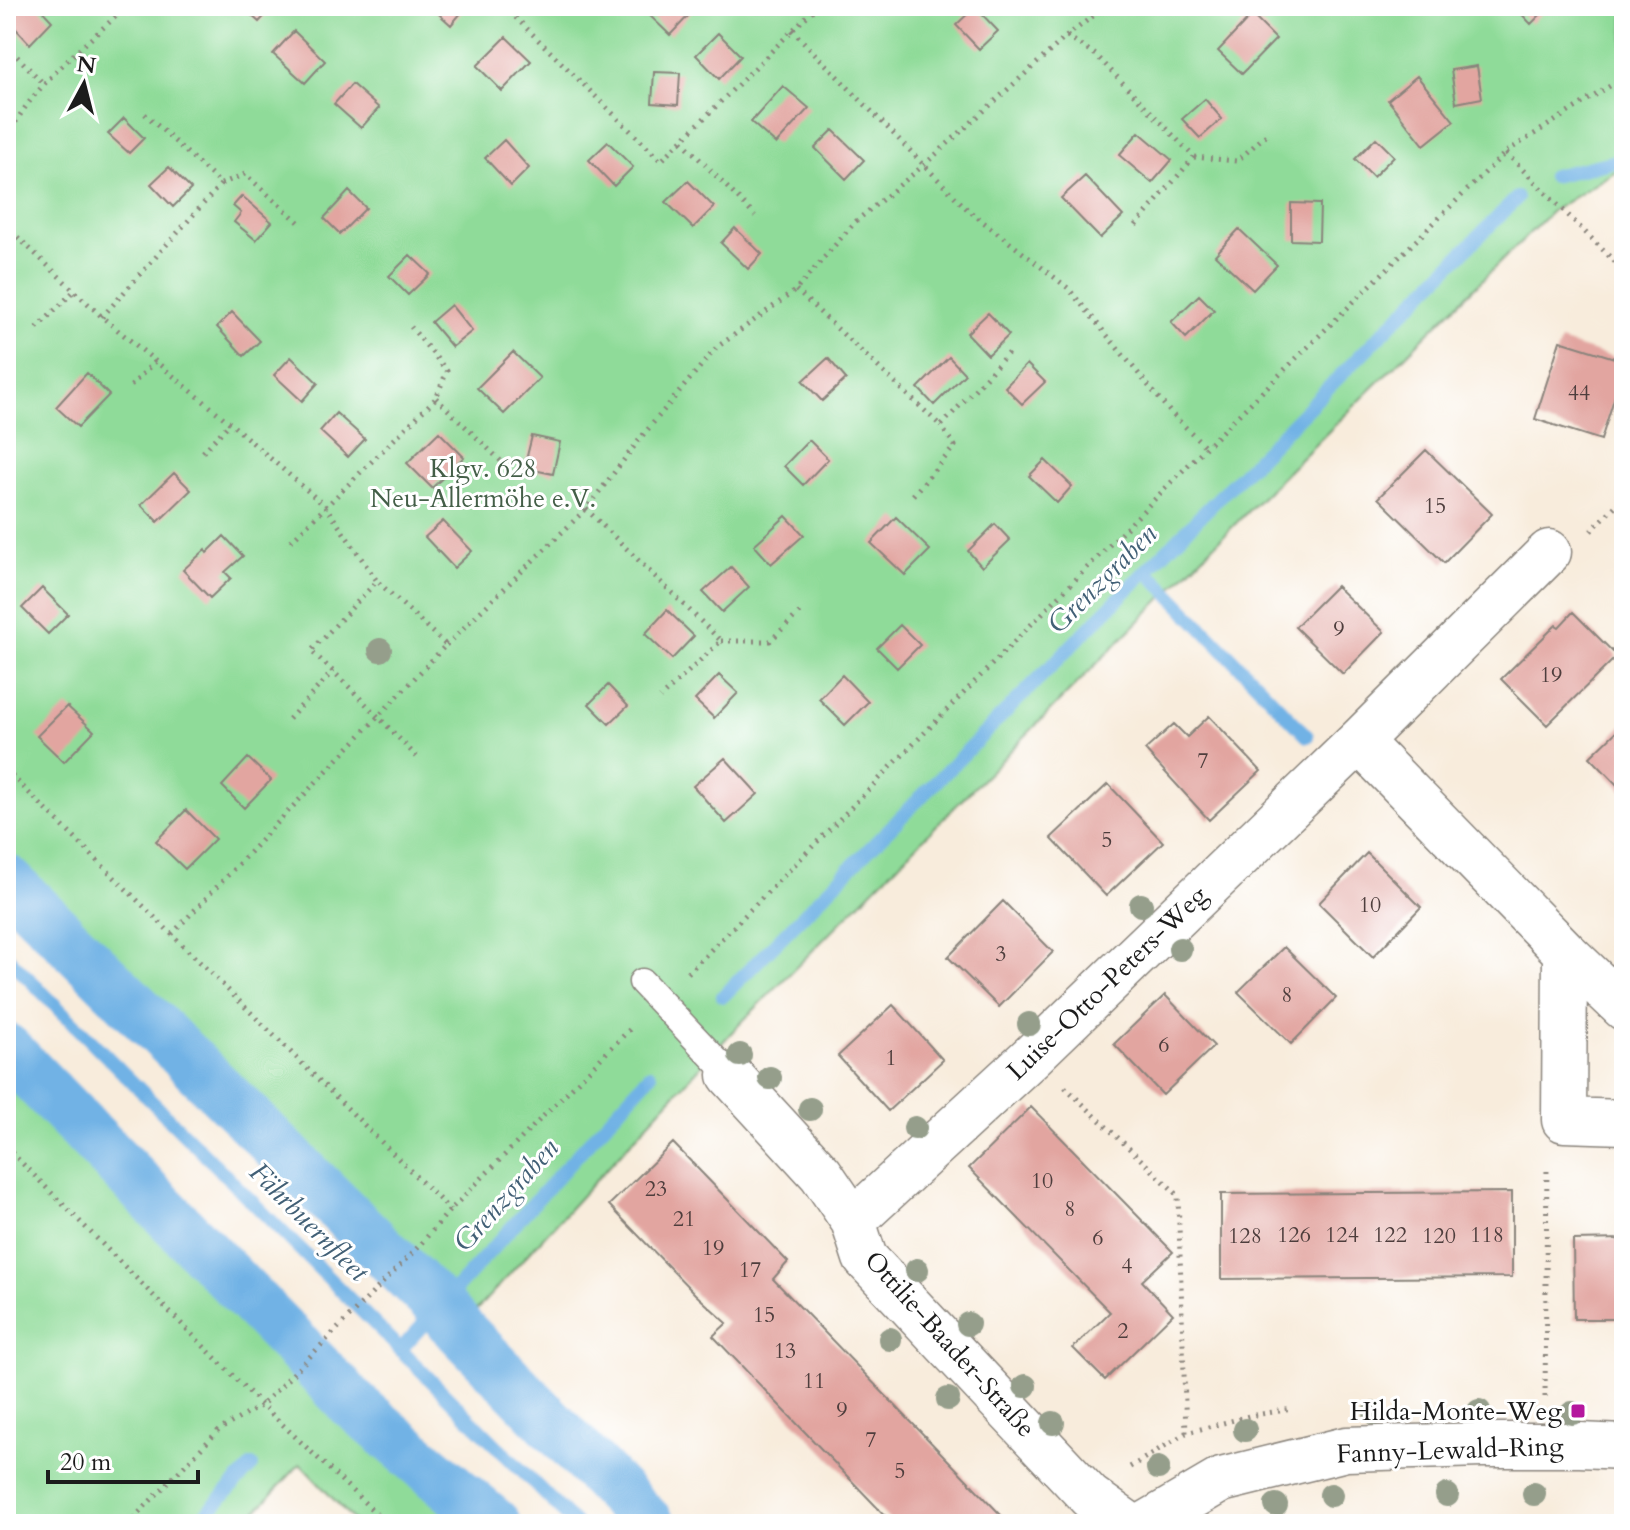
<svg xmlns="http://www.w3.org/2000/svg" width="1630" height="1530" font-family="Cardo,serif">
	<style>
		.green { fill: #8fdb99; stroke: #567c5a; stroke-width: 2 }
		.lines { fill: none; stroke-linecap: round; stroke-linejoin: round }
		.stream { stroke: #71b2e5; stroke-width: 14 }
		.canal { stroke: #71b2e5; stroke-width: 52 }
		.building { fill: #e2a5a0 }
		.service-casing { stroke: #8a847c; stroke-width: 29 }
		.minor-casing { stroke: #8a847c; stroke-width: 47 }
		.path { stroke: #8a847c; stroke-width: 5; stroke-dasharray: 2 6; stroke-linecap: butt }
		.service { stroke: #fff; stroke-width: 26 }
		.minor { stroke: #fff; stroke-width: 44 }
		.tree { fill: #959e8b }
		.poi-dot { fill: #b5179e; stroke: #fff; stroke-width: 3 }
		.labels { text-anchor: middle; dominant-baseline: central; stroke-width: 6; stroke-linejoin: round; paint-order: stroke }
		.number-label { font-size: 22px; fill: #4e3e3d }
		.park-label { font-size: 26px; fill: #445f48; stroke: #fff }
		.street-label { font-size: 26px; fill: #1c1c1c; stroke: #fff }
		.poi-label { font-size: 26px; fill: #1c1c1c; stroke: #fff; text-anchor: end }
		.water-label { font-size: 28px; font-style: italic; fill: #426076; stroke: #fff }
	</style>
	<rect width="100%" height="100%" fill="#fff"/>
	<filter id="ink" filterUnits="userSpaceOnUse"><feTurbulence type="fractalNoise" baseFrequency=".0125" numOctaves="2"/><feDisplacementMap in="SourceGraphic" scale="16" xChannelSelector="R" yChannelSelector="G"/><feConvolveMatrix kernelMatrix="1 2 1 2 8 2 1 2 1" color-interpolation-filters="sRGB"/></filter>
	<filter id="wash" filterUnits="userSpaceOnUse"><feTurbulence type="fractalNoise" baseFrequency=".006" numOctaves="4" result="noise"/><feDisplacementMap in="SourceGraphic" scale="32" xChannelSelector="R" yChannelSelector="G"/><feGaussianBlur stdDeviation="1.8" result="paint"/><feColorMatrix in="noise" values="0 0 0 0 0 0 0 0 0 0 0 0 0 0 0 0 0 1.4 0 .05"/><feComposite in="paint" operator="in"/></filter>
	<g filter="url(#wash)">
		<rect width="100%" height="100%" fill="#f8ecdc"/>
		<path class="green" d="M6,6H1624V166L1552,211L1256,503L732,1032L459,1329L440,1307L6,880Z
			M6,1049L354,1405L495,1524H357L300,1464L244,1524H6Z"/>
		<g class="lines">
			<path class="stream" d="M1553,176L1624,159
				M1147,571L1307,736
				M6,956L575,1524
				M723,996L1517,198
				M401,1349L650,1075
				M196,1524L252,1466"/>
			<path class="canal" d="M6,880L440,1307L459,1329L649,1524
				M6,1049L354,1405L495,1524"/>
		</g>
		<g id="blocks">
			<path class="building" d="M6,6H38L52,21L30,44L6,18Z
				M241,6H274L259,22Z
				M430,6H467L451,25Z
				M649,6H688L693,11L670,35L645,11Z
				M1514,6H1549L1531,24Z
				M975,7L998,31L979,49L956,25Z
				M1252,15L1276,39L1242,74L1218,51Z
				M294,31L325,61L305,83L273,54Z
				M718,33L741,56L719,79L696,55Z
				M506,37L531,61L502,91L477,66Z
				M1477,66L1482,98L1456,103L1451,70Z
				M654,72L680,73L678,105L652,103Z
				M1417,76L1454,121L1424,145L1388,100Z
				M352,84L379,108L361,128L334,104Z
				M783,86L809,108L776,144L751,122Z
				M1205,99L1222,119L1200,138L1182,119Z
				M124,118L144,138L129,153L108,134Z
				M833,130L864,160L846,179L815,148Z
				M1139,132L1172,160L1152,183L1119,155Z
				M1376,138L1394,156L1373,177L1355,159Z
				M504,140L529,168L511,186L485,158Z
				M608,142L633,167L614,186L589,160Z
				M169,167L191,189L173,207L151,184Z
				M1085,176L1123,216L1100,238L1061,198Z
				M688,181L714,207L693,228L666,202Z
				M349,191L366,208L340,234L324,218Z
				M242,196L272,222L256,240L234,222L241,213L233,206Z
				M1291,203L1320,204L1319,241L1291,240Z
				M735,228L762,254L748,269L721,243Z
				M1239,229L1277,265L1253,290L1215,255Z
				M410,255L430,274L408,295L389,276Z
				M1199,295L1214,310L1186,338L1171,322Z
				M451,305L472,331L452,347L431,322Z
				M232,312L260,341L244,356L217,327Z
				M988,313L1009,335L988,355L967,333Z
				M1560,341L1624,361V367L1601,440L1535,419Z
				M513,352L540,378L504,414L477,388Z
				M291,357L318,383L302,401L274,375Z
				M949,357L965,374L934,405L918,388Z
				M828,358L846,379L822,401L803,381Z
				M1027,364L1045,382L1022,404L1005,387Z
				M87,373L109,395L78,427L56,407Z
				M336,413L365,439L348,457L320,431Z
				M439,432L464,457L432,488L407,463Z
				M532,436L560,442L553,474L524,468Z
				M809,440L828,459L803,485L784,466Z
				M1426,450L1492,514L1444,563L1378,498Z
				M1045,460L1072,486L1057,503L1029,476Z
				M174,473L191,490L158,522L141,505Z
				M786,516L804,535L771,564L754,545Z
				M896,517L930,550L905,575L871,543Z
				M443,521L472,551L454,568L425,537Z
				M995,524L1010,540L982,567L968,551Z
				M224,536L243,556L225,572L231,578L210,598L183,570L205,550L207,553Z
				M731,567L749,587L722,612L703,592Z
				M1336,586L1384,632L1343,674L1295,627Z
				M42,588L68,614L48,634L22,608Z
				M667,610L694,636L672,659L645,634Z
				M1573,612L1617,656L1547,725L1501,679L1556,625L1559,627Z
				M900,625L920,645L897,668L877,648Z
				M719,675L738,693L714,718L695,700Z
				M842,675L868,702L845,725L819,699Z
				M608,685L628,706L609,724L589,704Z
				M67,706L94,731L64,762L37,736Z
				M1209,716L1261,771L1209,820L1145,750L1174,724L1187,737Z
				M1624,724V792L1590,757Z
				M248,758L271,780L244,808L222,786Z
				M725,758L758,794L726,823L693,786Z
				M1108,784L1163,842L1106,896L1051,838Z
				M186,810L215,839L185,869L156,841Z
				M1367,853L1421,907L1373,957L1319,903Z
				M1003,901L1053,952L999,1007L948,957Z
				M1284,947L1336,998L1291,1044L1238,992Z
				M1165,995L1214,1046L1163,1095L1114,1044Z
				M893,1005L943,1060L888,1111L838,1056Z
				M1031,1107L1173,1252L1142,1281L1173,1314L1105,1380L1073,1348L1110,1312L969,1168Z
				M673,1143L788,1262L773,1279L1001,1515L992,1524H893L713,1336L727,1323L695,1294L609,1205Z
				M1512,1192V1277L1221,1279V1194Z
				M1624,1239V1319H1574L1573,1240Z"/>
		</g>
	</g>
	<g filter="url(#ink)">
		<use href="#blocks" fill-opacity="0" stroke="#8a847c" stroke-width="2"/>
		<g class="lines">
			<defs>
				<path id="service" d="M642,982L730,1075"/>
				<path id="minor" d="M1359,741L1565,952L1624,1008
					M1565,952L1564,1120L1624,1122
					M730,1075L821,1174L853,1221L865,1258L1090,1497L1128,1524
					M853,1221L1032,1056L1359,741L1549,552
					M1146,1524L1221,1480L1346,1449L1482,1445H1580L1624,1447"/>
			</defs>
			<use href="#service" class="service-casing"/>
			<use href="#minor" class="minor-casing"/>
			<path class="path" d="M504,6L661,161L817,6
				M1382,7V6
				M792,30L968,210L1068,288L1171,413L1206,447
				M1067,36L1096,55L1194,157L1132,230
				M6,45L44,84
				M682,141L755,216
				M6,144C22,93 88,43 127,6
				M1506,153L1624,271
				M1194,157L1237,161L1267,134
				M221,184L245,174L302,225
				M6,226L102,317L230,423L326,507L377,581
				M796,290L941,426L1010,351
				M102,317L221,184L145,114
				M37,328L74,291
				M131,386L155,361
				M436,398L507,467
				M203,452L230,423
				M913,495L955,446L941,426
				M586,509L721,641L660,698
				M1591,531L1624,497
				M291,541L436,398L447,371L411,327
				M721,641H770L801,611
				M446,645L586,509L643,435L716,348L796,290L855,222L924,165L1067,36L1106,6
				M289,719L333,671
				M6,770L450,1210
				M172,934L446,645L377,581L311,651C348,684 382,721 417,757
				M688,973L1206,447L1506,152L1624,77
				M1065,1087L1178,1195L1186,1433
				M6,1147L262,1405L387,1524
				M1545,1397L1547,1165
				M1130,1467L1186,1433L1249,1416L1292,1409
				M128,1524L219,1430L262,1405L419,1246L450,1210L632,1027"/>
			<use href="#service" class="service"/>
			<use href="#minor" class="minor"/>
		</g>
		<g class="tree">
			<circle cx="380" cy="650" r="12"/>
			<circle cx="1141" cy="905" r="12"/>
			<circle cx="1180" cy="949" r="12"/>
			<circle cx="1029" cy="1024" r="12"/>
			<circle cx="740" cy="1055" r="12"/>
			<circle cx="770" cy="1078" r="12"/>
			<circle cx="810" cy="1109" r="12"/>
			<circle cx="915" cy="1128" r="12"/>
			<circle cx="917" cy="1270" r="12"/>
			<circle cx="968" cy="1324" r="12"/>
			<circle cx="890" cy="1339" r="12"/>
			<circle cx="1025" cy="1386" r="12"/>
			<circle cx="948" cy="1399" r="12"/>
			<circle cx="1479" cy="1411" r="12"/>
			<circle cx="1375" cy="1413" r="12"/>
			<circle cx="1572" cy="1413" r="12"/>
			<circle cx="1053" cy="1423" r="12"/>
			<circle cx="1245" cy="1430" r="12"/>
			<circle cx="1158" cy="1468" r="12"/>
			<circle cx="1534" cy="1494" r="12"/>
			<circle cx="1331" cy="1495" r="12"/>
			<circle cx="1447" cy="1495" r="12"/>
			<circle cx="1276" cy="1505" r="12"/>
		</g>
	</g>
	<rect class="poi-dot" x="1570" y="1403" width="16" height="16" rx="4"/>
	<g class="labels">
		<g class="number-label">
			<text x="1579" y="393">44</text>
			<text x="1435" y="506">15</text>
			<text x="1339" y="629">9</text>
			<text x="1551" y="675">19</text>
			<text x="1203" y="761">7</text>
			<text x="1107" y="840">5</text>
			<text x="1370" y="905">10</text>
			<text x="1001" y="954">3</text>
			<text x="1287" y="995">8</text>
			<text x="1164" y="1045">6</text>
			<text x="891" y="1058">1</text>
			<text x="1042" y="1181">10</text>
			<text x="656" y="1189">23</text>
			<text x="1070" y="1209">8</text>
			<text x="684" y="1219">21</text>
			<text x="1294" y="1235">126</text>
			<text x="1342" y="1235">124</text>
			<text x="1390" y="1235">122</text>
			<text x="1487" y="1235">118</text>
			<text x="1245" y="1236">128</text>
			<text x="1439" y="1236">120</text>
			<text x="1098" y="1238">6</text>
			<text x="713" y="1248">19</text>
			<text x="1127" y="1266">4</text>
			<text x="750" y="1270">17</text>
			<text x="764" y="1315">15</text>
			<text x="1123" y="1331">2</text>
			<text x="785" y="1351">13</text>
			<text x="814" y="1381">11</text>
			<text x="842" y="1410">9</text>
			<text x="871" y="1440">7</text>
			<text x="900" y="1471">5</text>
		</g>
		<g class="park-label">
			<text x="483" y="468">Klgv. 628<tspan x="483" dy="30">Neu-Allermöhe e.V.</tspan></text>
		</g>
		<g class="street-label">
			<text transform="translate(1107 983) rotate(-44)">Luise-Otto-Peters-Weg</text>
			<text transform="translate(950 1344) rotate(48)">Ottilie-Baader-Straße</text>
			<text transform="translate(1450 1450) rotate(-2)">Fanny-Lewald-Ring</text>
		</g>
		<g class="poi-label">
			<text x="1562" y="1411">Hilda-Monte-Weg</text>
		</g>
		<g class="water-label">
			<text transform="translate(1102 579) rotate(-45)">Grenzgraben</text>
			<text transform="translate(506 1195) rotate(-48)">Grenzgraben</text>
			<text transform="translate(309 1222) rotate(45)">Fährbuernfleet</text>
		</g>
	</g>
	<rect width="1630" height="1530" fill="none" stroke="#fff" stroke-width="32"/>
	<g transform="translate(84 84) rotate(7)" stroke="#ffffff" stroke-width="6" paint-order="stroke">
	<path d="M0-6L14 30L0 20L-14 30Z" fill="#1c1c1c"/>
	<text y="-12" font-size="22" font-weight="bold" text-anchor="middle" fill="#1c1c1c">N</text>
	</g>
	<path d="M48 1470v12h150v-12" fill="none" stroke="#1c1c1c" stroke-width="4"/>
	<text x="60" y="1470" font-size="24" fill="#1c1c1c" stroke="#ffffff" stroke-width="6" paint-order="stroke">20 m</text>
</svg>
